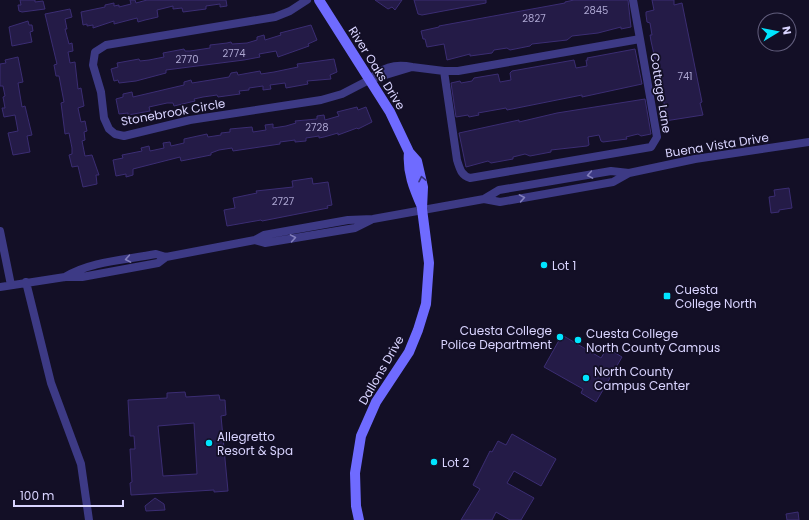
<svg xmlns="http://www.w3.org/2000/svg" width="809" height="520" font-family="Poppins,sans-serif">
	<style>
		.building { fill: #241b47; stroke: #3b2d73; fill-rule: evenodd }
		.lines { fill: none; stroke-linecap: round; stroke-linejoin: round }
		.street { stroke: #3d3a85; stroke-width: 8 }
		.secondary { stroke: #6f6bff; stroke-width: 10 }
		.oneway { stroke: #837fbc }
		.oneway2 { stroke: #38347d }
		.poi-dot { fill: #00e5ff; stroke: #130f26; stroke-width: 1.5 }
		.labels { text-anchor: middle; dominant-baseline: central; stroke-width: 3.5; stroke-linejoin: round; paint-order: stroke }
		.number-label { font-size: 10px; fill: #aca6d1 }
		.street-label { font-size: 12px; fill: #d9d4ff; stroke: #130f26 }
		.poi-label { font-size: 12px; fill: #d9d4ff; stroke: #130f26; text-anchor: start }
	</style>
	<rect width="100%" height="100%" fill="#130f26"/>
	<path class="building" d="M20,0H35V2L43,1L45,9L22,12L19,11L18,5H21Z
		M130,0H135L136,3L147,0H226L227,6L220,7V4L206,6V9L183,12L182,8L173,9V6L157,10L158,17L145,20L138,22L137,18L114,24V21L93,28V25L87,26V24L83,25L81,12L105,7V5L114,3V6L119,5V7L131,4Z
		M375,0H402L395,10L392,7L388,9Z
		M414,0H486V3L422,15L418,14Z
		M574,0H628L631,27L621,29V27L598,33L572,36L567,40L532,44L530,46L510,50L507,48L494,50L492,53L470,56V54L447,60L444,44L427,47L425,39H423L421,31L439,27V26L565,3V2Z
		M652,0H674V5L682,3L702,102L700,103L703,115L665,121L664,111H666L659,83L656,59H655L651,41L650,35H652L650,23L647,22L646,15V12L654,10Z
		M70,9L72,17L65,19L67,29H65L69,44L72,43L73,51L68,52L70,63L75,62L78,89L81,88L84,106L78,108L81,122L85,121L87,131L84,132L85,140L82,141L85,156L92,155L99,175H96L97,184L83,187L78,166L72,167L69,155L72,154V148L69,133L65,134L61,103L64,102L59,76H56L54,65L57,64L45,14Z
		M28,21L29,25H32L33,31L30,32L32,42L12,46L9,27Z
		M311,25L317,40L308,44L309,46L278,57L276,51L259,54L260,57L244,60L166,70V73L136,81L119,83L118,80L114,81L111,69L118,67L117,63L139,59L140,61L149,60L164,57L163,53L184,49L185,51H190L210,48V45L227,43L231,42L232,44L247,43L257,40V37L264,35L265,40L281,35L280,33Z
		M635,49L642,84L582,97V95L507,110L506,108L478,113L479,115L469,117L468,115L456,117L451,83L460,81L461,83L472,81L474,78L498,74L500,82L511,80L510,73L512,71L574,60L576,68L587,66L586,60H588L587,58Z
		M18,57L23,82L18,83L22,107L25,106L32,135L27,136L30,152L13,155L8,133L18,131L15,115L4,117L2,108H5L3,97L5,96L3,86H0V64L6,63L5,60Z
		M334,59L337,72L330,75L331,79L307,81L308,84L286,88L285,83L270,85L271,89L263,90V86L249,88V90L239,91L240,94L218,97L217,95L203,97L194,99L195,101L174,106L173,103H167L149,107L150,111L128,115V113L119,114L116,99L123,97V94L132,92L133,97L184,85V82L191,80L192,83L229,77L231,73L237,72L238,75L260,71L261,74L274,72L298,67L297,64Z
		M645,99L651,134L641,136L638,134L626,137L627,139L603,142L601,141L599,135L588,137L589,145L587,146L551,150V152L530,156L525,154L513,157V159L491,163L488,161L466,167L459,133L519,120V122L557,113Z
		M357,107L358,110L366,107L372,122L358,129L357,128L338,135V133L324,137L319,138V136L306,138V141L295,142V140L280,142V144L233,151L232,148L219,150L211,153V155L181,161L180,157L133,169V175L126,177V174L116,176L113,160L123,158L122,155L142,151L141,148L149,146L150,151L164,148L163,143L170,142L171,146L184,143V139L207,134L208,137L221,135V133L230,132V129L252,127L253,132L266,130L265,125L273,124V128L286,126L296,123L295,121L317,119V116L324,115L325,120L339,116L337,112Z
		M312,178L313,184L328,182L332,205L327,206L328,208L262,221L261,220L227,226L224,210L235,208L233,198L257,193L256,191L293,187L292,181Z
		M789,188L792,208L779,210V212L771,213L769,197L775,196L774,190Z
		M562,335L601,358L607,348L622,357L596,402L581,393L583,389L544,367Z
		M185,392L186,397L219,395L220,400H225L226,415L221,416L228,491L214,492V490L131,495L130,483L132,482L130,449H135L134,436H130L128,400L167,398V393ZM194,423L197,474L163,476L158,426Z
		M512,434L556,459L541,486L514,471L507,483L534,498L521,520H510L496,512L492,520H461L480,489L473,485L490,451L492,452L498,441L506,445Z
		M155,498L164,504L165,510L146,511L145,506Z
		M798,512L799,520H787L786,514Z"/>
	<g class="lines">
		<path class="street" d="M307,0L290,11L275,17L106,45L95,52L93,65L101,92L104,118L109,129L115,134L124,136L190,120L321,100L342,94L369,80L412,67C394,63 382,68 369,80
			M633,0L640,39
			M412,67L444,71H458L640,39L657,137L651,147L470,178C461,175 460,169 457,160L444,71
			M484,199L500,202L613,182L629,173
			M0,231L11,285
			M255,240L265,243L355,228L371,220
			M65,277C91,261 126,260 156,254L166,257L255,240L264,235L348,220L373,219L484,199L499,190L611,171L629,173L695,159L809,142
			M26,282L51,383L81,464L89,520
			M0,287L65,277H82L158,263L166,257"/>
		<path class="secondary" d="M319,0L390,112L409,152L417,161L423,187L422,209L429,263L426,304L418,330L409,352L376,402L361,436L355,473L356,506L359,520
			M409,152C407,172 414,189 422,207"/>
	</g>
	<defs><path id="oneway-chevron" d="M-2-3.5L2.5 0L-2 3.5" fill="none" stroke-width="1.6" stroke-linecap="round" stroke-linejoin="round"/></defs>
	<g class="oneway">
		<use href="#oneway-chevron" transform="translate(590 175) rotate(170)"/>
		<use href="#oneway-chevron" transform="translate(522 198) rotate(-10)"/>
		<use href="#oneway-chevron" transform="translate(293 238) rotate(-10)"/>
		<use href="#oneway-chevron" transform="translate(128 259) rotate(170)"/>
	</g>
	<use class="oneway2" href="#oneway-chevron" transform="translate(422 179) rotate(-102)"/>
	<g class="poi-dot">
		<circle cx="544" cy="265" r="4"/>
		<rect x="663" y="292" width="8" height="8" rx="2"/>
		<circle cx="560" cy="337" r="4"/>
		<circle cx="578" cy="340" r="4"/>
		<circle cx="586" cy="378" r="4"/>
		<circle cx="209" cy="443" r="4"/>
		<circle cx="434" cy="462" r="4"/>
	</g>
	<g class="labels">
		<g class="number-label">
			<text x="596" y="10">2845</text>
			<text x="534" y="18">2827</text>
			<text x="234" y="53">2774</text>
			<text x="187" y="59">2770</text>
			<text x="685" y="76">741</text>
			<text x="317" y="127">2728</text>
			<text x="283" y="201">2727</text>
		</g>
		<g class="street-label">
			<text transform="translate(377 68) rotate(58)">River Oaks Drive</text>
			<text transform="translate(661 93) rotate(81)">Cottage Lane</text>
			<text transform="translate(173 112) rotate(-10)">Stonebrook Circle</text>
			<text transform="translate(717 145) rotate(-9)">Buena Vista Drive</text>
			<text transform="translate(381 370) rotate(-60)">Dallons Drive</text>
		</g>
		<g class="poi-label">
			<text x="552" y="265">Lot 1</text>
			<text x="675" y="289">Cuesta<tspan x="675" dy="14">College North</tspan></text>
			<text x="552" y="330" text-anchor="end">Cuesta College<tspan x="552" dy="14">Police Department</tspan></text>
			<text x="586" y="333">Cuesta College<tspan x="586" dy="14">North County Campus</tspan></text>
			<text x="594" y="371">North County<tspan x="594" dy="14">Campus Center</tspan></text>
			<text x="217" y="436">Allegretto<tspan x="217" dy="14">Resort &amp; Spa</tspan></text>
			<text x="442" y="462">Lot 2</text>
		</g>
	</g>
	<g transform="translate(777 32) rotate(80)"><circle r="19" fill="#130f26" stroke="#625e7d"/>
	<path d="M0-3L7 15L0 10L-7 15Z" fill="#00e5ff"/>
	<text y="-6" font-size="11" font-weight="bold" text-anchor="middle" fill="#d9d4ff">N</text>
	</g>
	<path d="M14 500v6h109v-6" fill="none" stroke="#d9d4ff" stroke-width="2"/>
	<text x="20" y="500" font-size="12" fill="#d9d4ff" stroke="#130f26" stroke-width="3" paint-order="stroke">100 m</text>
</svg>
